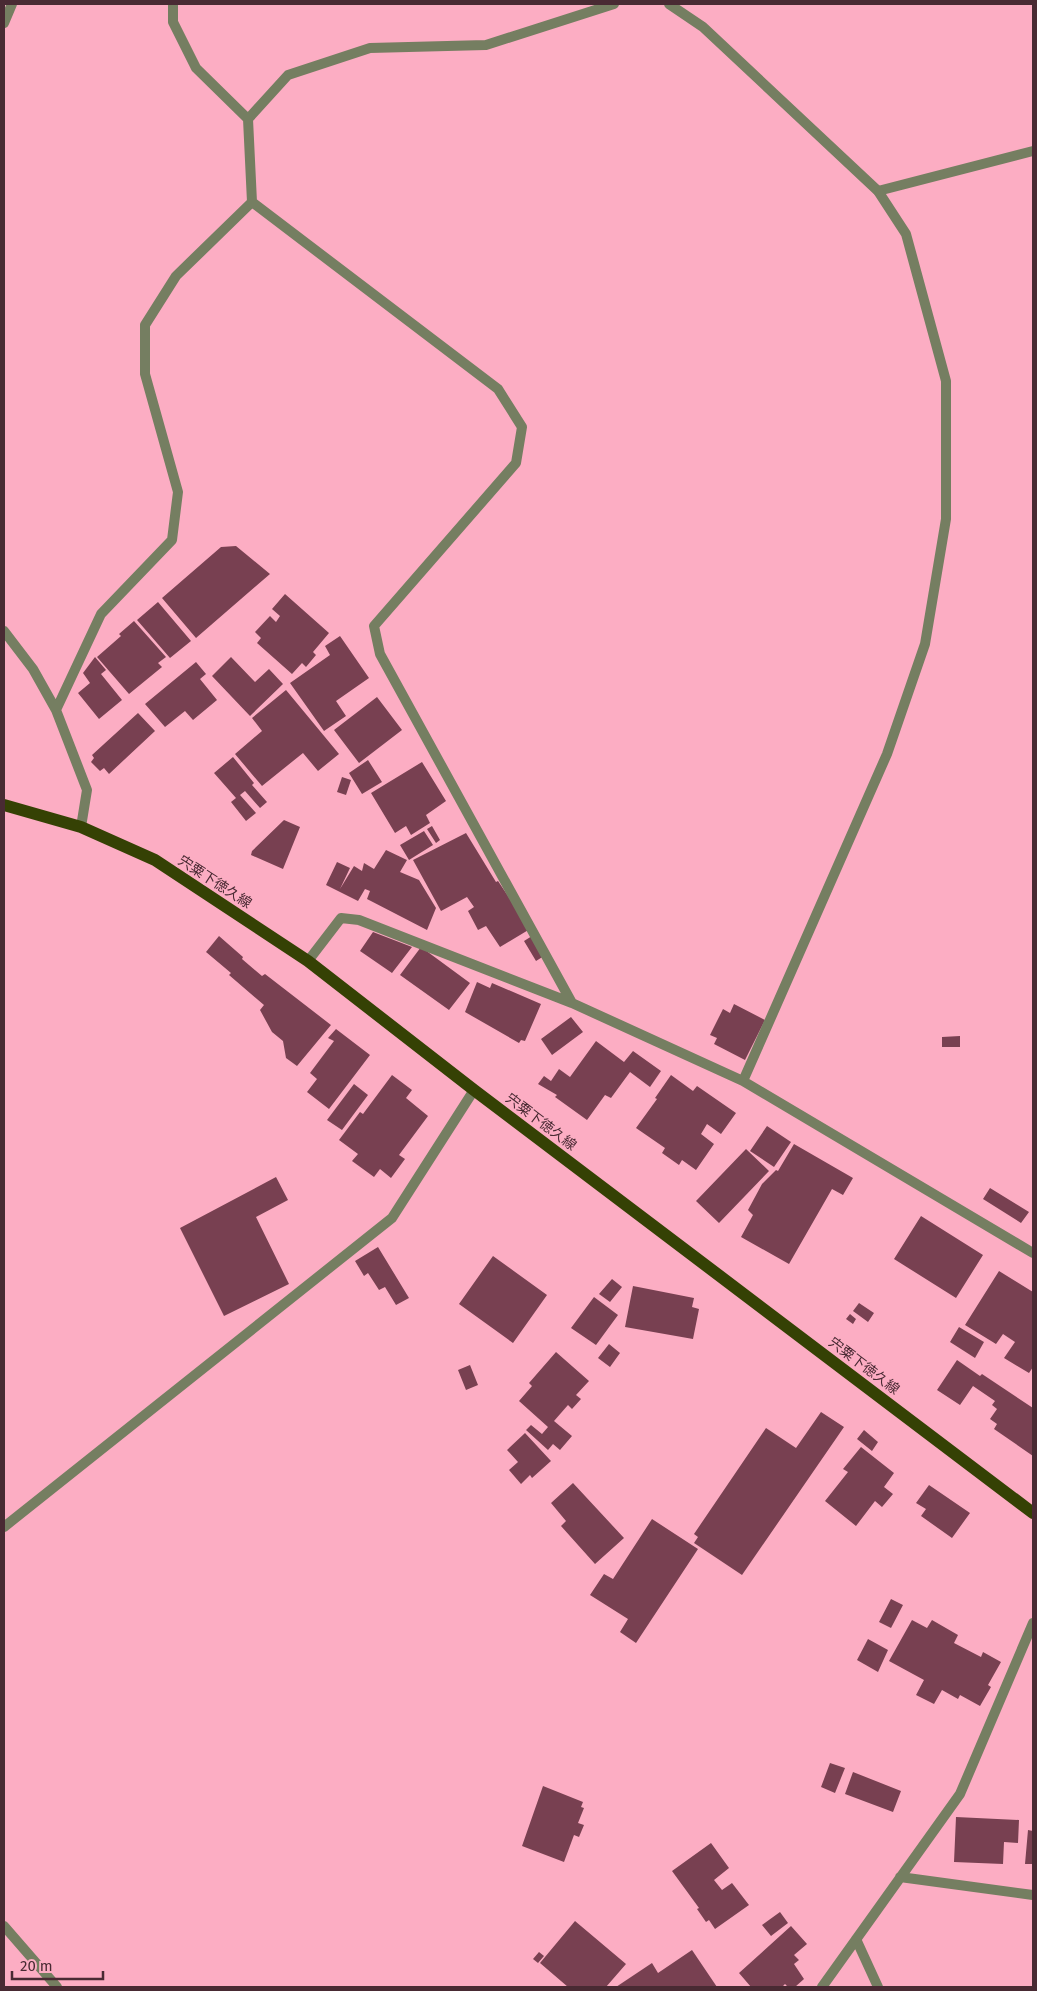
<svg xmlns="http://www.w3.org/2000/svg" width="1037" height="1991" font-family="'Fira Sans','Noto Sans JP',sans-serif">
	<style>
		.building { fill: #784051 }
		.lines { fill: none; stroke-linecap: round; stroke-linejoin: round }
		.lane { stroke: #757e61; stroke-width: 10 }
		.street { stroke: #757e61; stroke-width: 10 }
		.primary { stroke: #354104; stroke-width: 12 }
		.labels { text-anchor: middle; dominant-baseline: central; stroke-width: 5; stroke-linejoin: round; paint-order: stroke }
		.street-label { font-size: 14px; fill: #492a33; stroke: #fcadc3 }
	</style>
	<rect width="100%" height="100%" fill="#fcadc3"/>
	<path class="building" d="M236,546L270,574L196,638L162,598L221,547Z
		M285,594L329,633L313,652L316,655L306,667L302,663L292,674L257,643L261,638L255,632L270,616L276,622L280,616L272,609Z
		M158,602L191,641L170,658L137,620Z
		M134,621L166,657L158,663L162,667L129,694L97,657L121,636L119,634Z
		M340,636L369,678L336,701L346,716L324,731L290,683L330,655L325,646Z
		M95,657L106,670L101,674L122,700L99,719L78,693L90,683L83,673Z
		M231,657L255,682L269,669L283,684L250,716L212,676Z
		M196,662L206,674L200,679L217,700L193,720L185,711L165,727L145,704Z
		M286,690L339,754L318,771L303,753L262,786L235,754L262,731L252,718Z
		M377,697L402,730L359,763L334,730Z
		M138,713L155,731L109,774L104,768L100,771L91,762L94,758L92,755Z
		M233,757L254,783L252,785L267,802L260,808L245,791L240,795L256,813L246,821L231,802L236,798L214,773Z
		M368,760L382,782L362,794L349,773Z
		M422,762L446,801L426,815L430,823L411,835L406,826L395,833L371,793Z
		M342,777L351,780L346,795L337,792Z
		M284,820L300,827L283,869L251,855L252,851Z
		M432,826L440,840L436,843L427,829Z
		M424,831L433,845L409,860L400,845Z
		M466,833L496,882L498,881L530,929L500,947L486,926L478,930L468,911L474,907L467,897L441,911L413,860Z
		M386,850L407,860L400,872L419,880L436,908L427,930L367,899L370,891L365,889L358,901L326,885L337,862L350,868L340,889L354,866L362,871L364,863L374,869Z
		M373,932L412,947L392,973L360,951Z
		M219,936L243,957L242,959L262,976L265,974L331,1025L297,1066L286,1058L283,1041L272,1032L260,1010L264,1005L229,975L231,973L206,952Z
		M532,936L544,956L536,961L524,941Z
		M421,947L470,983L449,1010L400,975Z
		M477,982L490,988L492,983L541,1004L525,1041L521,1040L519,1043L465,1012Z
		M734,1004L765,1020L745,1060L714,1044L717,1038L710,1035L723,1009L730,1013Z
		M571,1017L583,1032L552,1055L541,1039Z
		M336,1029L370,1055L329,1109L307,1092L317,1079L310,1073L334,1041L328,1038Z
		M960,1036V1047H942V1037Z
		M596,1041L624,1062L633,1051L661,1071L650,1087L630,1072L611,1098L605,1095L587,1120L555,1097L557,1095L538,1084L544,1076L551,1081L559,1069L570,1077Z
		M392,1075L412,1090L406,1098L428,1116L399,1155L405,1159L391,1178L380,1169L374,1177L352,1161L358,1154L339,1140L360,1112L363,1114Z
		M671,1075L693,1091L697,1086L736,1113L721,1134L707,1124L701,1134L714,1144L696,1170L682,1160L679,1165L662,1153L665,1148L636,1128L657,1099L655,1098Z
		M354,1084L368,1095L342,1130L327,1120Z
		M767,1126L791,1142L774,1167L750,1151Z
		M794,1144L853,1178L843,1195L832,1189L789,1264L741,1237L753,1215L748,1210L762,1184L776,1170L778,1171Z
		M746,1149L769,1171L719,1223L696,1201Z
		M276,1177L288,1200L256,1217L289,1284L224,1316L180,1228Z
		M990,1188L1029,1212L1021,1223L983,1199Z
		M921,1216L983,1255L956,1298L894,1259Z
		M378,1247L409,1298L396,1305L385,1287L379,1290L368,1273L364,1276L355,1261Z
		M493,1256L547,1295L513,1343L459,1304Z
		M999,1271L1033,1292V1367L1029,1373L1004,1358L1015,1342L1003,1334L996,1344L965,1325Z
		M612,1279L622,1287L610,1302L599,1294Z
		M633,1286L694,1298L692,1307L699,1309L693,1339L625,1327Z
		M594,1297L618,1315L596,1345L571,1328Z
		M859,1303L874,1313L868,1322L853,1311Z
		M850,1314L856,1319L853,1324L846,1319Z
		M959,1327L984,1342L975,1358L950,1342Z
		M609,1344L620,1353L610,1367L598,1358Z
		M556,1352L589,1381L576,1395L581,1399L572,1409L568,1405L554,1421L572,1436L560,1450L553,1444L548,1450L526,1430L531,1425L542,1434L548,1427L519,1401L532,1386L529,1383Z
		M957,1360L980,1376L982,1374L1033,1408V1456L994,1429L997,1424L990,1419L997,1409L992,1405L995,1401L973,1386L960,1405L937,1390Z
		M470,1365L478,1385L466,1390L458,1370Z
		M821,1412L844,1427L742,1575L694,1543L698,1537L694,1534L766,1428L796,1448Z
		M864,1430L878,1442L872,1451L857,1439Z
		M525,1433L551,1461L532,1478L530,1475L521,1484L509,1470L518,1462L507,1450Z
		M861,1447L894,1473L884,1487L893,1494L882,1507L875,1501L856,1526L825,1501L848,1472L843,1469Z
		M573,1483L624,1538L595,1564L561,1526L566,1521L551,1503Z
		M929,1485L970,1513L952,1538L921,1516L926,1509L916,1503Z
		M652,1519L698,1549L636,1643L620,1632L628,1619L590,1595L604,1574L613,1579Z
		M891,1599L903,1605L891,1628L879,1622Z
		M912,1620L927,1628L932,1620L958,1635L954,1643L981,1657L983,1652L1001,1662L988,1685L991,1687L980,1706L960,1695L958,1699L942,1690L934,1704L916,1695L924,1680L889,1661Z
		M868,1639L888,1650L878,1672L857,1660Z
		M830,1763L845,1768L835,1793L821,1787Z
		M853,1772L901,1791L893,1812L845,1794Z
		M543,1786L583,1802L581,1807L584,1808L578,1823L584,1825L579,1837L574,1835L564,1862L522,1846Z
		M956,1817L1019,1820L1018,1843L1004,1842L1003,1864L954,1862Z
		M1028,1830L1033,1831V1864H1025Z
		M711,1843L729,1868L714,1880L722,1890L732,1883L749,1905L715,1929L709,1920L706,1922L697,1909L699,1908L672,1871Z
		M780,1912L788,1923L771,1936L762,1925Z
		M575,1921L626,1964L606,1987H568L540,1963Z
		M791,1926L807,1944L794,1955L799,1960L794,1964L804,1979L795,1987H788L785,1984L782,1987H751L739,1973Z
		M692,1950L717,1987H616L652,1963L658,1973Z
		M539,1952L544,1956L538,1963L533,1959Z"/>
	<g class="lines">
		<path class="lane" d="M878,191L1033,151"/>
		<path class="street" d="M669,4L703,27L878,191L906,234L946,381V519L925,644L887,754L743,1081
			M4,23L12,4
			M248,119L288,75L370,48L486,45L614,4
			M252,202L498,389L522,427L516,463L374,626L380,654L572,1003
			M4,631L33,669L56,710L87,790L81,827
			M56,710L101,614L172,540L178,492L145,374V325L176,276L252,202L248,119L196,68L173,22V4
			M308,961L341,918L359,920L572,1003L743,1081L1033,1253
			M4,1527L392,1218L474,1090
			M900,1877L1033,1895
			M4,1926L57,1987
			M856,1939L878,1987
			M822,1987L960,1794L1033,1623"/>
		<path class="primary" d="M4,805L81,827L155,860L308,961L474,1090L1033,1513"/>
	</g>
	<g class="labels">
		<g class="street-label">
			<text transform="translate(215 882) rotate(33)">宍粟下徳久線</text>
			<text transform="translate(541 1122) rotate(37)">宍粟下徳久線</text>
			<text transform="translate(864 1366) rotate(37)">宍粟下徳久線</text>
		</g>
	</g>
	<rect width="1037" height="1991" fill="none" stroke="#492a33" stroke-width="10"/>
	<path d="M12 1971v8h91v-8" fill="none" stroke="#492a33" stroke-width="2.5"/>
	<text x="20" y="1971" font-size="15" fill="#492a33" stroke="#fcadc3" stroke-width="4" paint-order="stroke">20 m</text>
</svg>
